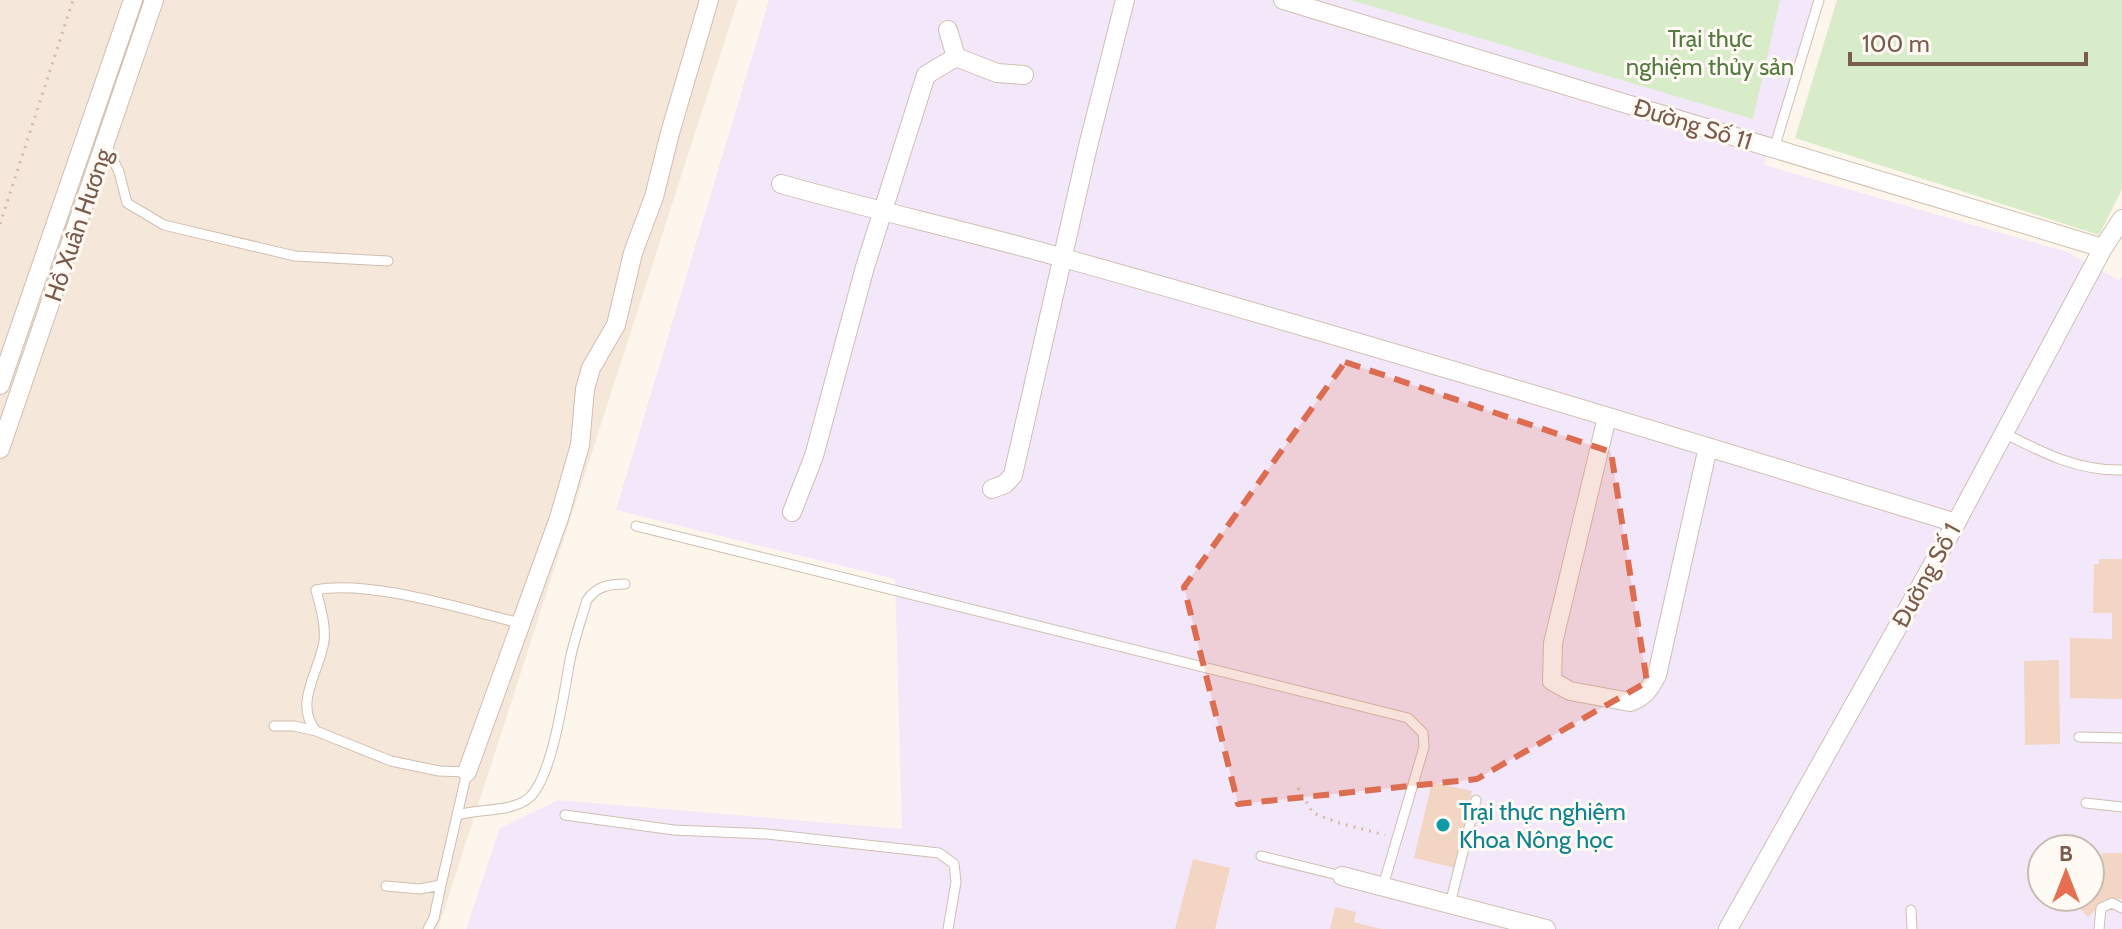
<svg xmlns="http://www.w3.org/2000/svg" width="2122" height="929" font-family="Cabin,sans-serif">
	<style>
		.residential { fill: #f5e8da }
		.education { fill: #f3e8fa; fill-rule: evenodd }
		.green { fill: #d8ecc9 }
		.building { fill: #f3d5c3 }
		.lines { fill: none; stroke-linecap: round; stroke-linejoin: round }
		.lane-casing { stroke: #d1beb0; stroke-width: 11 }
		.street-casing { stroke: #d1beb0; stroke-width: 20 }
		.path { stroke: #d9b8a5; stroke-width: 3; stroke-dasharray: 2 6; stroke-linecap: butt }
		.lane { stroke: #fff; stroke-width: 9 }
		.street { stroke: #fff; stroke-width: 18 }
		.marked { fill: #dc6d51; fill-opacity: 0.2; stroke: #dc6d51; stroke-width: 6; stroke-dasharray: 16 10; stroke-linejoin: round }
		.culture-dot { fill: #0f9aa8; stroke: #fffaf3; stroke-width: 3 }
		.labels { text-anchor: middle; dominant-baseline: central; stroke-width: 6; stroke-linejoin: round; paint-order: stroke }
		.park-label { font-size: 24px; fill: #537a41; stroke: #fffaf3 }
		.street-label { font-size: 24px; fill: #7a5c4d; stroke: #fffaf3 }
		.culture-label { font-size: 24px; fill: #0d838f; stroke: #fffaf3; text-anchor: start }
	</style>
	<rect width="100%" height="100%" fill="#fdf6ec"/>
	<path class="residential" d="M0,0H738L438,929H0Z"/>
	<path class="education" d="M769,0H1815L1764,165L2067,252L2119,280L2122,277V929H466L500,828L558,800L902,829L895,579L616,510ZM2042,849H2090V897H2042Z"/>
	<path class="green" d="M1351,0H1780L1753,119Z
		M1837,0H2122V189L2099,235L1795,138Z"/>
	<path class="building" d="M2099,559H2122V699L2070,698V638L2112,639V613H2093L2094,564H2099Z
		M2059,660L2060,744L2025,745L2024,661Z
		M1432,782L1472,791L1455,868L1414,858Z
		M2102,853H2122V899H2106L2088,917L2073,901L2078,897H2090V880L2095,886L2101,880Z
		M1193,859L1230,868L1215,929H1175Z
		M1335,907L1356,912L1354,922L1381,929H1330Z"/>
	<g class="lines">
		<defs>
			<path id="lane" d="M106,145L119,172L127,203L164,225L295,256L388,261
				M1774,149L1819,0
				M2004,433C2043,453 2078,471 2122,470
				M636,526L1408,718L1423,733L1424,747L1383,886
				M274,726H294L316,731
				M2079,737L2122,738
				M2086,803L2122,807
				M458,815C480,808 512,813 530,797C553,775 564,692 570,660C574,640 581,620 587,600C597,586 609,584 625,584
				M565,815L674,830L767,834L939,853L954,864L956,882L948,929
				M1261,856L1342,876
				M386,886L420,889L441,885L467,772L439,771L391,761L316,731C293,703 320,671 324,641C326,624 320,606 316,590C369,579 466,610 520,623
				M1450,904L1476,800
				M1911,910L1912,929
				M428,929L434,918L441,885
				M2099,929L2101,908L2112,903L2122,908"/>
			<path id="street" d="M1283,0L2103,248
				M956,57L997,73L1024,75
				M781,184C876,211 972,232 1067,259C1364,342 1660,432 1956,523
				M0,385L133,0
				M1607,417L1553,643L1552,681L1570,691L1630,702C1645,697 1650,688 1657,675L1708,447
				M0,449L154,0
				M992,489L1005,484L1013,475L1088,146L1125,0
				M792,512L814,456L865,267L926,75L956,57L948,30
				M467,772L559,518L580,445L585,389L591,368L616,325L633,253L654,197L670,133L709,0
				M1342,876L1546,929
				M1728,929L1956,523L2103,248L2122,219"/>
		</defs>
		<use href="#lane" class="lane-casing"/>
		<use href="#street" class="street-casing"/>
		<path class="path" d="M0,224L73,0
			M1298,788L1313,813L1339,823L1385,835"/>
		<use href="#lane" class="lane"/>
		<use href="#street" class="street"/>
	</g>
	<path class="marked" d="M1345,362L1611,452L1647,682L1477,779L1238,804L1184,587Z"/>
	<circle class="culture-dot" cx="1443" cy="825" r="8"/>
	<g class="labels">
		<g class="park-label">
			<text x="1710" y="38">Trại thực<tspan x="1710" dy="28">nghiệm thủy sản</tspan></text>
		</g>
		<g class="street-label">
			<text transform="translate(1693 124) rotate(17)">Đường Số 11</text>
			<text transform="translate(78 225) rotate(-71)">Hồ Xuân Hương</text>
			<text transform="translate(1926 575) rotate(-61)">Đường Số 1</text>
		</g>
		<g class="culture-label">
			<text x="1459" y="811">Trại thực nghiệm<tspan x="1459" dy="28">Khoa Nông học</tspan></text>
		</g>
	</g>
	<g transform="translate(2066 873)"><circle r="38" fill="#fffaf3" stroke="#cabbb1" stroke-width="2"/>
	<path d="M0-6L14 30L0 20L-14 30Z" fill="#e76f51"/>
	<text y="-12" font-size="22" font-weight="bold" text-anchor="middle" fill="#7a5c4d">B</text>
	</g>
	<path d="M1850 52v12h236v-12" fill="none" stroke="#7a5c4d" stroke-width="4"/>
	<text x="1862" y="52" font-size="24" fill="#7a5c4d" stroke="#fffaf3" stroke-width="6" paint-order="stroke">100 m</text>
</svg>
